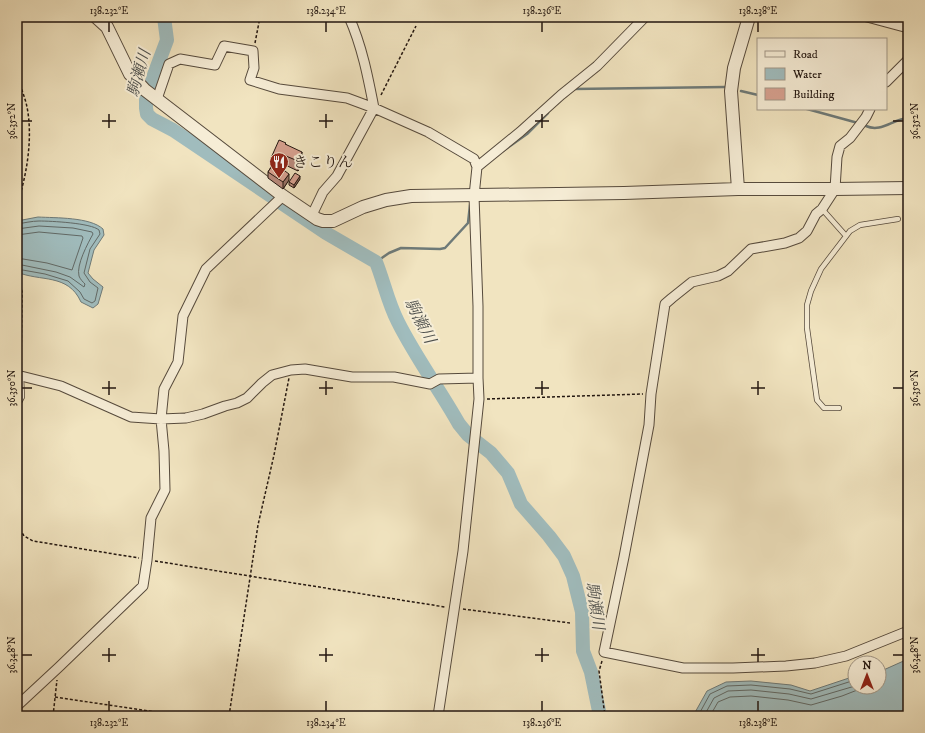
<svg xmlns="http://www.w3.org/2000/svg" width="925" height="733" font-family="'IM FELL DW Pica','Noto Serif JP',serif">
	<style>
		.water { fill: #a0bcbd; stroke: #6e7a78 }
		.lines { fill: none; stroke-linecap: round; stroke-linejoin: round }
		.shore { stroke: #616966; stroke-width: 1 }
		.stream { stroke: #6e7a78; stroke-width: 2.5 }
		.river { stroke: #a0bcbd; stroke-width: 14 }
		.service-casing { stroke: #564a3c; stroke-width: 6 }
		.minor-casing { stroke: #564a3c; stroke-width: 11 }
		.tertiary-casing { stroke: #564a3c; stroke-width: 14 }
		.path { stroke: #221610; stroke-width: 1.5; stroke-dasharray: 3 2; stroke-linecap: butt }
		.service { stroke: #f6edd6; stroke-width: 4.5 }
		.minor { stroke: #f6edd6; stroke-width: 9 }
		.tertiary { stroke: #f6edd6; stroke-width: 12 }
		.wall { fill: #b98a7c; stroke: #221610 }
		.shaded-wall { fill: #967165; stroke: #221610 }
		.building { fill: #d7a190; stroke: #221610 }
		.ticks { fill: none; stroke: #221610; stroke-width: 1.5 }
		.labels { text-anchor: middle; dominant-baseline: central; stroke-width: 4; stroke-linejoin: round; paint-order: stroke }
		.poi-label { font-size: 15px; fill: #221610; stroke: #f6edd6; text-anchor: start }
		.water-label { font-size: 16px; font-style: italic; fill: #4e504d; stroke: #f6edd6 }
		.neatline { fill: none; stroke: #221610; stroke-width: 1.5 }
		.ticks-label { font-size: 10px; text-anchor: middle; fill: #221610 }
	</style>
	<rect width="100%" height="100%" fill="#f1e4c0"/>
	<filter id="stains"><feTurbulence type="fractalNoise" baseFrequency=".005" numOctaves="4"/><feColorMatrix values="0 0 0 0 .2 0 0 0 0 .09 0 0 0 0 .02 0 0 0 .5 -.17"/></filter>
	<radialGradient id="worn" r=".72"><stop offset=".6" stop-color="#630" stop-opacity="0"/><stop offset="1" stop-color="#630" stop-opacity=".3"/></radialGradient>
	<path class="water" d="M38,217C56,218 90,217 103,229L104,235L94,250L88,273L93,279L103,287L98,304L93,308L81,302C68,273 40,282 17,272V221Z
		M908,659V716H693L707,691L726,682L751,681L791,685L810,691L855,676V687H879V672Z"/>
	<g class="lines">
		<path class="shore" d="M17,224C24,223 32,221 39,221C51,221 91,223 99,230L100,234L90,249L84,273L90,282L98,288L95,301L92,303L84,299L80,292L68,281L45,274L17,269
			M17,229L39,226L73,228L92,232L93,234C88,243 76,265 79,276C80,279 83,282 85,284L84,287L70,277L56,272L17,264
			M17,235L39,232L82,236L83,238L72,270L47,263L17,258
			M698,716L710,694L727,686L751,685L790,689L811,694L855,680
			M704,716L714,698L728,691L751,690L789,694L811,699L855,686
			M710,716L718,702L730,697L751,696L788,700L811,705L842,696L865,687"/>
		<path class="stream" d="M573,89L725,87
			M741,91L758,95
			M807,109L858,123
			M866,126C881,133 893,119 908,118
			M503,151L527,134L548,113
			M376,262L389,253L401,248L440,249L445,248L468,223L470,205"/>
		<path class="river" d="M164,17L167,40L155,72L146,100V108L147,114L152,119L173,130L326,233L376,262C384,282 388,303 398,322C416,358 440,390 459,424L468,435L491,453L508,473L521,504L549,536L564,556L573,576L582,612L583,651L591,672L600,716"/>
		<defs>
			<path id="service" d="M822,209L846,236
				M17,406L22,397L21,376
				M839,408H824L817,400L807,328V305L811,291L821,269L850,231L860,225L898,219
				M17,520V524"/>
			<path id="minor" d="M867,17L908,28
				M886,82L908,60
				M157,99L169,64L180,59L215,65L224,46L253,51L254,68L250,80L279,89L347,98L374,108L428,132L474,159L477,167L474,196L478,306V378L479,399L463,551L438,716
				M870,109L866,117L850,138L840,146L837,157L835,189L822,209L816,214L807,231L799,238L785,243L751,249L728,271L718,276L692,282L672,298L665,304L651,394L649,425L624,557L604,652L683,668H733L786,666L815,663L846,656L908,631
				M477,167L520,132L561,95L597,66L645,17
				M312,215L323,192L337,176L374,108C368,77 362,46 349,17
				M17,377L21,376L61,386L131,417L161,419L186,418L203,414L225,406L237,403L247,398L262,383L272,375L291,370L305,369L352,377H394L430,384L439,379L478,378
				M17,706L59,667L143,586L147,560L151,518L165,490L164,451L161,419L164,389L178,362L183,316L206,269L283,196"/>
			<path id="tertiary" d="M96,17L107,27L130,74L145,90L283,196L317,219L323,221H333L363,207L386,200L411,196L624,193L738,189H835L908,188
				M738,189L731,91L734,68L749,17"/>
		</defs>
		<use href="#service" class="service-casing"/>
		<use href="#minor" class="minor-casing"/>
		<use href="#tertiary" class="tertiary-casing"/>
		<path class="path" d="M255,43L260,17
			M17,75C20,86 25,97 27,107C33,137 27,176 17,204
			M381,95L416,26
			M17,189L22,188
			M17,281L22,291L21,368
			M487,399L643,394
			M20,529L24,536L33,541L139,558
			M155,561L445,607
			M463,609L570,623
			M602,661L599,671L605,716
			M55,697L182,716
			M53,716L57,680
			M229,716L258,525L274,455L289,378"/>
		<use href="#service" class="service"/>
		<use href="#minor" class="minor"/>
		<use href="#tertiary" class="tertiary"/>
	</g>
	<path class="wall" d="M286,144L302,161L298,171L281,163L279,167L289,180L283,189L268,178V172L271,167V158Z
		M300,179L294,188L289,185V182Z"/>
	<path class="shaded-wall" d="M302,152V161L298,171V161Z
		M281,154V163L278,170V161Z
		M289,174V180L283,189V182Z
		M300,176V179L294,188V185Z"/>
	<path class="building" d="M279,140L286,143L285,144L302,152L298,161L281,154L278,161L271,158Z
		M274,163L289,174L283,182L268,172Z
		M295,173L300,176L294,185L289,182Z"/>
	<path class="ticks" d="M109,22V32M326,22V32M542,22V32M758,22V32M109,114V128M326,114V128M542,114V128M22,121H32M102,121H116M319,121H333M535,121H549M893,121H903M109,381V395M326,381V395M542,381V395M758,381V395M22,388H32M102,388H116M319,388H333M535,388H549M751,388H765M893,388H903M109,648V662M326,648V662M542,648V662M758,648V662M22,655H32M102,655H116M319,655H333M535,655H549M751,655H765M893,655H903M109,701V711M326,701V711M542,701V711M758,701V711"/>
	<defs>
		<symbol id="restaurant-pin" viewBox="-11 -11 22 30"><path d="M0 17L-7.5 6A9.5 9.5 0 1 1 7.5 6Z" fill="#8f2418" stroke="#f6edd6"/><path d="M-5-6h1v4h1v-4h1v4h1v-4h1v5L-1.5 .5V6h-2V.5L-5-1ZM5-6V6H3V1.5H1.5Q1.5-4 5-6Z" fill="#fff"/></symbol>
	</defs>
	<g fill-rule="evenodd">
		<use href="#restaurant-pin" x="268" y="151" width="22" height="30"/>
	</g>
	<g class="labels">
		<g class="poi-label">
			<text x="293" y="162">きこりん</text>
		</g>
		<g class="water-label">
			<text transform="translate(139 73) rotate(-74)">駒瀬川</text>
			<text transform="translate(420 321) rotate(63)">駒瀬川</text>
			<text transform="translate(595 606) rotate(82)">駒瀬川</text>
		</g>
	</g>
	<rect width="925" height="733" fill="none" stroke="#f1e4c0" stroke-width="44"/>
	<rect x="757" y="38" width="130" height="72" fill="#f6edd6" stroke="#a19787"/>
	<rect x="765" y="51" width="20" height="6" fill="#f6edd6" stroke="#a19787"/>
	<text x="793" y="58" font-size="12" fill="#221610">Road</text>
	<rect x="765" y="68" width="20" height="12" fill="#a0bcbd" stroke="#a19787"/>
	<text x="793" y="78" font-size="12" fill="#221610">Water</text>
	<rect x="765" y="88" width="20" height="12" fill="#d7a190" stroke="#a19787"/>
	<text x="793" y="98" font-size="12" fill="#221610">Building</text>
	<g transform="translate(867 675)"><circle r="19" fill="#f6edd6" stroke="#a19787"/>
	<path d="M0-3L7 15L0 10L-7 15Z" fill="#8f2418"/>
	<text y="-6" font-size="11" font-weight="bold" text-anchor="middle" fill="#221610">N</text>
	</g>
	<rect x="22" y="22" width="881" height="689" class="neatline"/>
	<g class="ticks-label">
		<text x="109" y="14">138.232°E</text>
		<text x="326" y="14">138.234°E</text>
		<text x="542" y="14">138.236°E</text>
		<text x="758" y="14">138.238°E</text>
		<text transform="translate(11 121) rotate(-90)" y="4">36.352°N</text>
		<text transform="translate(914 121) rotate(-90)" y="4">36.352°N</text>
		<text transform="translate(11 388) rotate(-90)" y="4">36.350°N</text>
		<text transform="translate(914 388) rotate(-90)" y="4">36.350°N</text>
		<text transform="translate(11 655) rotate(-90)" y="4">36.348°N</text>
		<text transform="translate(914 655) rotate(-90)" y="4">36.348°N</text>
		<text x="109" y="726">138.232°E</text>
		<text x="326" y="726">138.234°E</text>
		<text x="542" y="726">138.236°E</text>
		<text x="758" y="726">138.238°E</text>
	</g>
	<rect width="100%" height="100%" filter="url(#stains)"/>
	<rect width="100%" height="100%" fill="url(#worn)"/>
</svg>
